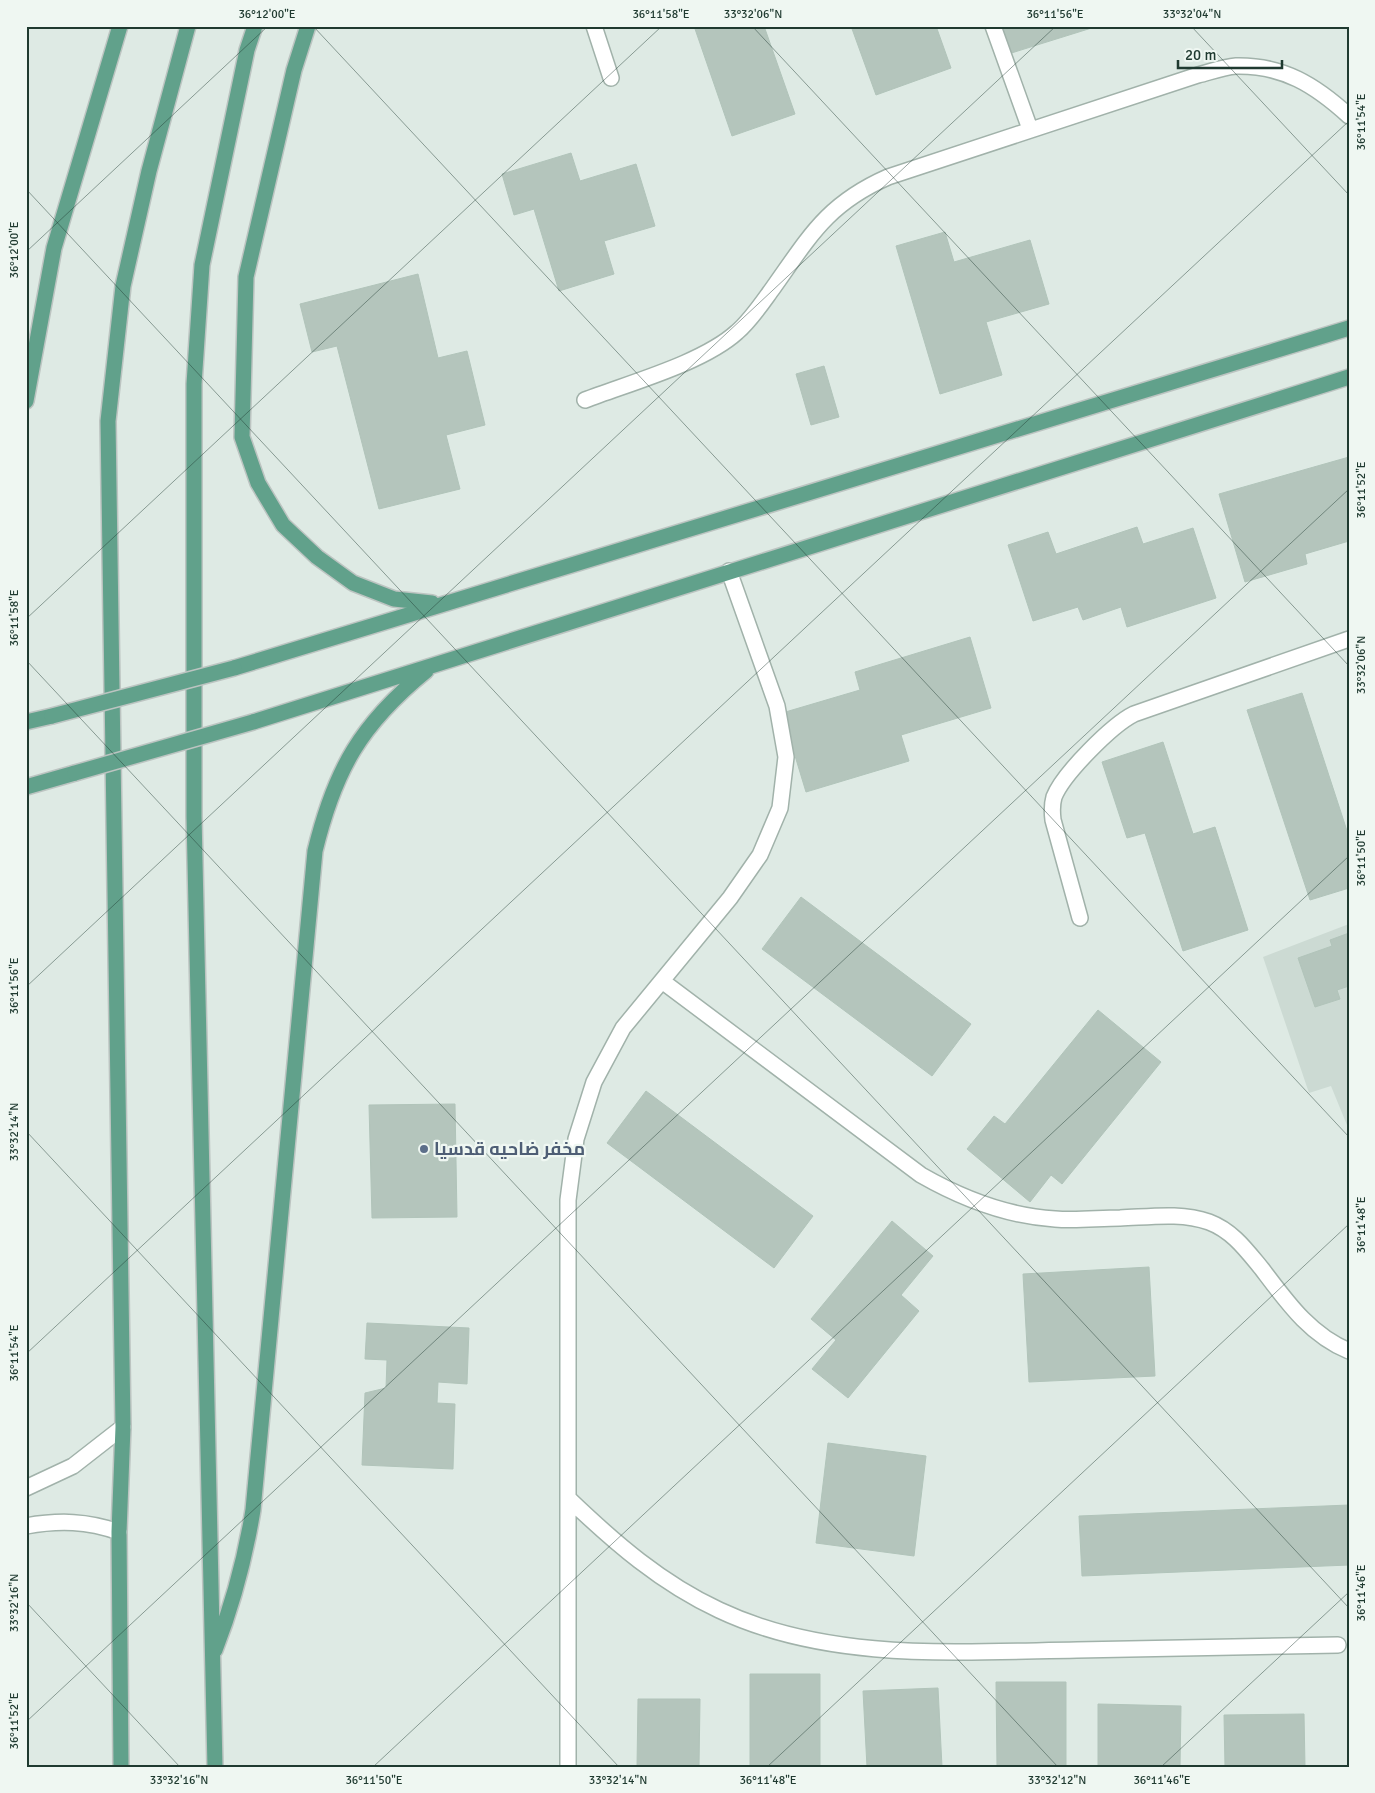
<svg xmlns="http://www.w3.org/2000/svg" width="1375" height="1793" font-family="Signika,Cairo,sans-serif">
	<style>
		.built { fill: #ccdad3 }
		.building { fill: #b4c5bc; stroke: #b1c4ba }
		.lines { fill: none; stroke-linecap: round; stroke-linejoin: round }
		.minor-casing { stroke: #a1b2aa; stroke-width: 18 }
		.major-casing { stroke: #bcc4c1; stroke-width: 18 }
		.minor { stroke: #fff; stroke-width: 15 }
		.major { stroke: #61a18b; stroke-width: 15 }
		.major-bridge-casing { stroke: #bcc4c1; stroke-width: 18; stroke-linecap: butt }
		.major-bridge { stroke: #61a18b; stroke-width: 15 }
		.ticks { fill: none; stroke: #1f3a30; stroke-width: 1; stroke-opacity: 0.45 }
		.service-dot { fill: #5c6f8a; stroke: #eff7f2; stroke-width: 2 }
		.labels { text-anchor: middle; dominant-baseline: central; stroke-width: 4.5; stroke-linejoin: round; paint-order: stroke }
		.service-label { font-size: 18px; font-weight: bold; fill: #4e5e75; stroke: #eff7f2; text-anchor: start }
		.neatline { fill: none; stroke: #1f3a30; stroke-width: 2 }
		.ticks-label { font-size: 12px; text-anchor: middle; fill: #1f3a30 }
	</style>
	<rect width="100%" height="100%" fill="#deeae4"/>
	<path class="built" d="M1349,924V1130L1331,1086L1309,1093L1263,957Z"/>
	<path class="building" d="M694,26H764L795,114L732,136Z
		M851,26H936L951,68L876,95Z
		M996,26H1098L1005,55Z
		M571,153L580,181L636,164L655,226L604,241L614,274L559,291L534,209L514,215L502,174Z
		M945,232L954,262L1030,240L1049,304L986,322L1002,375L940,394L896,246Z
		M418,274L438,358L467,351L485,425L446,435L460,489L379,509L337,346L312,352L300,304Z
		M824,366L839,417L811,425L796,374Z
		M1349,457V541L1305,554L1307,564L1245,582L1219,494Z
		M1137,527L1143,544L1193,528L1216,598L1127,627L1121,607L1083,620L1078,607L1033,621L1008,545L1048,532L1056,554Z
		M970,637L991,708L901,735L909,761L806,792L782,713L860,690L855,672Z
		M1302,693L1349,837V888L1310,900L1247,710Z
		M1163,742L1193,834L1215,827L1248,930L1183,951L1145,833L1127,838L1102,762Z
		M801,897L971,1024L932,1076L762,949Z
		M1349,933V986L1337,990L1340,999L1315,1007L1298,958L1332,946L1330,940Z
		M1098,1010L1161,1062L1062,1184L1051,1175L1030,1202L967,1149L994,1116L1005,1124Z
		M646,1091L813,1216L774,1268L607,1143Z
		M455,1104L457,1217L372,1218L369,1105Z
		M892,1221L933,1256L901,1295L919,1311L848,1398L812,1369L836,1340L811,1319Z
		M1149,1267L1155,1376L1029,1382L1023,1274Z
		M367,1323L469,1328L467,1384L438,1382L437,1403L455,1404L453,1469L362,1465L365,1393L386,1388L387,1360L365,1359Z
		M828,1443L926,1456L914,1556L816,1543Z
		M1349,1505V1565L1082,1576L1079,1516Z
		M750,1674H820V1767H750Z
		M996,1682H1066V1767H997Z
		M938,1688L942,1767H867L863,1691Z
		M638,1699H700L699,1767H637Z
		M1098,1704L1181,1706L1180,1767H1098Z
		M1304,1714L1305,1767H1225L1224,1715Z"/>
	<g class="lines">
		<defs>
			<path id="minor" d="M594,26L611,78
				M993,26L1030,129
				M585,400C629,383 703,363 737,332C751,320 762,303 773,288C810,236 827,204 888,177L1198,75C1210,72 1223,67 1236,66C1283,65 1315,85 1349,116
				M1080,918L1053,820C1052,812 1052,804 1054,797C1063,774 1112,725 1134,714L1349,639
				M662,981L921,1175C963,1199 1006,1216 1055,1219C1076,1221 1099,1218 1120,1218C1149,1217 1181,1212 1209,1222C1233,1231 1247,1251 1262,1269C1287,1302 1310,1335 1349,1351
				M26,1488L73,1466L123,1427
				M569,1499C615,1543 661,1583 719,1610C829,1662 958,1652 1077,1650C1164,1648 1251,1647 1338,1645
				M26,1526C60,1520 87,1521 119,1532
				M568,1767V1200L576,1139L594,1082L623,1028L730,898L760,855L780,808L786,757L777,706L729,571"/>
			<path id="major" d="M308,26L294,70L246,277L242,437L258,483L283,525L317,557L353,583L394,599L432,603
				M26,401L54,248L120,26
				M234,668L1349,328
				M26,722L52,716
				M253,722L1349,377
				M26,787L75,773
				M215,1650C233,1604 245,1559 253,1510L315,851C335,769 361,724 426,671
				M121,1767L119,1532L123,1427L108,421L123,286L149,171L188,26
				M215,1767L194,816V384L202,265L247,50L255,26"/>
		</defs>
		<use href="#minor" class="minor-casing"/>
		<use href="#major" class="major-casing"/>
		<use href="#minor" class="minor"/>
		<use href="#major" class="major"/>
		<defs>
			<path id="major-bridge" d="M52,716L234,668
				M75,773L253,722"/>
		</defs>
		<use href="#major-bridge" class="major-bridge-casing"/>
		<use href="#major-bridge" class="major-bridge"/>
	</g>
	<path class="ticks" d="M313,26L1349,1137M752,26L1349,666M1191,26L1349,195M26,189L1349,1608M26,252L268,26M26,619L662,26M26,660L1058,1767M26,987L1056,26M26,1131L619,1767M26,1354L1349,121M26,1602L180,1767M26,1722L1349,489M373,1767L1349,856M767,1767L1349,1224M1161,1767L1349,1592"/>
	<circle class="service-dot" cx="424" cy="1149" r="5"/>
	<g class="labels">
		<g class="service-label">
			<text x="434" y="1149">مخفر ضاحيه قدسيا</text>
		</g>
	</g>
	<rect width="1375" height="1793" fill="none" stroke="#eff7f2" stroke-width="55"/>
	<path d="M1178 60v8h104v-8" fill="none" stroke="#1f3a30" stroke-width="2.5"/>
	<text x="1185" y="60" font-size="15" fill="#1f3a30" stroke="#eff7f2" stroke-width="4" paint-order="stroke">20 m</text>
	<rect x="28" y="28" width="1320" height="1738" class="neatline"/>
	<g class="ticks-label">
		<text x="267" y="18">36°12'00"E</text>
		<text x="661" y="18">36°11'58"E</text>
		<text x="753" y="18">33°32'06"N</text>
		<text x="1055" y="18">36°11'56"E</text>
		<text x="1192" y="18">33°32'04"N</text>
		<text transform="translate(1361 122) rotate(-90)" y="4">36°11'54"E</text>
		<text transform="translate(14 250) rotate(-90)" y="4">36°12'00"E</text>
		<text transform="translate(1361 490) rotate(-90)" y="4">36°11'52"E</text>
		<text transform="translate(14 618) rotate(-90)" y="4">36°11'58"E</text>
		<text transform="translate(1361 665) rotate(-90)" y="4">33°32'06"N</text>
		<text transform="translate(1361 858) rotate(-90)" y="4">36°11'50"E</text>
		<text transform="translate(14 986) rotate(-90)" y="4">36°11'56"E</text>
		<text transform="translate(14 1132) rotate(-90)" y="4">33°32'14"N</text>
		<text transform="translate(1361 1225) rotate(-90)" y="4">36°11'48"E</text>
		<text transform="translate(14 1353) rotate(-90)" y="4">36°11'54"E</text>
		<text transform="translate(1361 1593) rotate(-90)" y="4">36°11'46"E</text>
		<text transform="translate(14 1603) rotate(-90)" y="4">33°32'16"N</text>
		<text transform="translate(14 1721) rotate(-90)" y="4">36°11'52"E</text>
		<text x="179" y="1784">33°32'16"N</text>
		<text x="374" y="1784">36°11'50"E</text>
		<text x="618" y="1784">33°32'14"N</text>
		<text x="768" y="1784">36°11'48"E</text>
		<text x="1057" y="1784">33°32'12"N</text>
		<text x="1162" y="1784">36°11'46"E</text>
	</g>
</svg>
